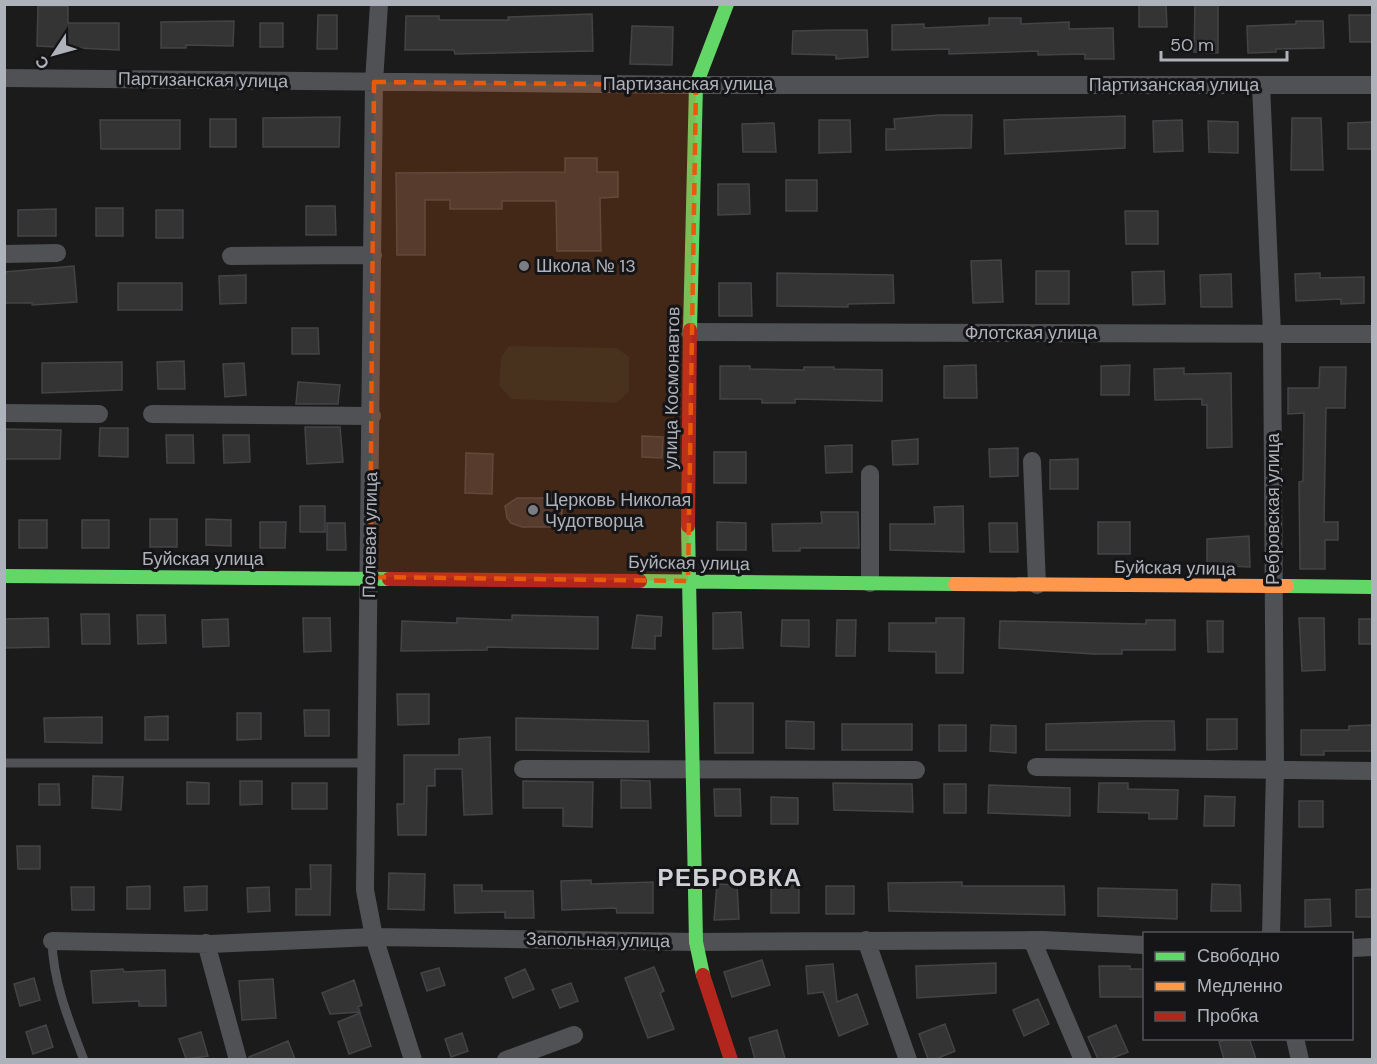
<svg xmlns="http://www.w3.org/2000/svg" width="1377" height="1064" font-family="'DM Sans',sans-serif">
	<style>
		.green { fill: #212822 }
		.building { fill: #343435; stroke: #444447; stroke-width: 1.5 }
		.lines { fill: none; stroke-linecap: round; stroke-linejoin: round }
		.lane { stroke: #505154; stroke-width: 9 }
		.street { stroke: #505154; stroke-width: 18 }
		.fast { stroke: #63d668; stroke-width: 14 }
		.slow { stroke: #ff974d; stroke-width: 14 }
		.jam { stroke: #b3261e; stroke-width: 14 }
		.marked { fill: #e8590c; fill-opacity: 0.2; stroke: #e8590c; stroke-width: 4.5; stroke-dasharray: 12 8; stroke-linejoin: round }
		.poi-dot { fill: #7b7d83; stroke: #151517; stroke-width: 2 }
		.labels { text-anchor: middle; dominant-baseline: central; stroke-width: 6; stroke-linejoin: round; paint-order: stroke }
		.street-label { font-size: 18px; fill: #aeb2bb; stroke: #151517 }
		.poi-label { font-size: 18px; fill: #aeb2bb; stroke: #151517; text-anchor: start }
		.district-label { font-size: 24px; font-weight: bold; letter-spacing: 1.5px; fill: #cfd1d7; stroke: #151517 }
	</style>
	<rect width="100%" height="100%" fill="#1b1b1b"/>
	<path class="green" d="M509,346L617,348L629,357V392L616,403L511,399L499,385L501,357Z"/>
	<path class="building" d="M1139,4H1166L1167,27H1139Z
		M1195,4H1218V53L1194,52Z
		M38,6H68V23H119V50L37,46Z
		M592,14L593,51L455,54L454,50H405L406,16H439V20H509L508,17Z
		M318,15H337V49H317Z
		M1349,15H1372V42H1350Z
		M989,18H1021V24L1069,22V29L1113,28L1114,59H1085V54L1038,55V51L949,54V49L892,50V25L924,24V28L989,25Z
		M234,21L233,46L186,45V48H161V22Z
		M1296,21H1323L1324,48L1276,49V52L1248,53L1247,26L1296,24Z
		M260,23H283V47H260Z
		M632,26L673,27L672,65L630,64Z
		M835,30H867L868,57L836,59V55L792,54L793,31Z
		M939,115H972L971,148L886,150V129H895L894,119Z
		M1125,116V148L1005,154L1004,120Z
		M340,117L339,147H263V118Z
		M1292,118H1321L1323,170H1291Z
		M210,119H236V147H210Z
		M100,120H180V149H101Z
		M819,120H850L851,152L819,153Z
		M1182,120L1183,151L1154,152L1153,121Z
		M1208,121L1238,122V153L1209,152Z
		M1372,122V149H1348V123Z
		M774,123L776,152H743L742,124Z
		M565,158H597V172H618V197L600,198L601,251H557L556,201H502V209H450V200H425V255H397L396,173L565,172Z
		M786,180H817V211H786Z
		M718,184H749L750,214L718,215Z
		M306,206H335L336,235H306Z
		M96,208H123V236H96Z
		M56,209V236H18V210Z
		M156,210H183V238H156Z
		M1125,211H1158V244H1126Z
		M1001,260L1003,302L973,303L971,261Z
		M74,266L77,302L32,305V303H4V272Z
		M1036,271H1069V304H1036Z
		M1164,271L1165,304L1133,305L1132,272Z
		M777,273L893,275L894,303L848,304V307L777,306Z
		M1320,273V278L1364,277V303L1341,304V299L1296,301L1295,274Z
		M1231,274L1232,307H1201L1200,275Z
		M246,275V303L220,304L219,276Z
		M118,283H182V310H118Z
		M719,283H751L752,316H719Z
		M292,328H318L319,354H292Z
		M184,361L185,389H158L157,362Z
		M122,362V390L42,393V363Z
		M244,363L246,395L225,397L223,364Z
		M976,365L977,398H944V366Z
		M1130,365L1129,395H1101V366Z
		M720,366H750V369L804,370V367H834V369L882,370V401L795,399V403H762V399H720Z
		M1320,367H1346L1345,408H1326L1324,522H1338V540H1325V569H1300L1299,482L1303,481L1304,413L1288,414V388H1319Z
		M1184,368V374L1231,373L1232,447L1207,448V405H1202V399L1155,400L1154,369Z
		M298,382L340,385L338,404H296Z
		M305,427H340L343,462L307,464Z
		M100,428H128V457L99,456Z
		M4,429L61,430L60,459H4Z
		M166,435H193L194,463H167Z
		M223,435H249L250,462L224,463Z
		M642,436L663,437L662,458L642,457Z
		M918,439V464L893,465L892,441Z
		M852,445V472L826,473L825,446Z
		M1018,448V476L990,477L989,449Z
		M714,452H746V483H714Z
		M466,453L493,454L492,494L465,493Z
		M1078,459V489H1050V460Z
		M517,498H562V527H522L511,523L507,518L505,506Z
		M300,506H325V532H300Z
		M963,506L964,552L890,550V524H935L934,507Z
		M821,512H858L859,548H800V551H773L772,524L822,523Z
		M150,519H177V547H150Z
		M206,519L231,520V546L206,545Z
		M19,520H47V548H19Z
		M82,520H109V548H82Z
		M260,522H286L285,548H260Z
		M717,522L746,523V550H717Z
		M1098,522H1130V554H1098Z
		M327,523H345L346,550H327Z
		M989,523H1017L1018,552H990Z
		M1249,536L1250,567L1207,565V539Z
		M741,612L743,648L713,649V613Z
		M81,614H109L110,644H82Z
		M137,615H165L166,643L138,644Z
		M512,615L598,617V649L487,647V650L401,651L402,621L457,623V618L512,620Z
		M637,615L662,617L661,636H655V649L632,648Z
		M48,618L49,647L4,648V619Z
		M303,618H330L331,651L304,652Z
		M936,618H964L963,673H936V652L889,651V623H936Z
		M1299,618H1324L1325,670L1302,671Z
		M228,619L229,646L203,647L202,620Z
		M1359,619H1372V644H1359Z
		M782,620H809V647L781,646Z
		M837,620H856L855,656H836Z
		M1146,620H1175V650H1122V654H1094L999,648L1000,621L1146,624Z
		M1207,621H1223V652H1208Z
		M397,694H429V724L398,725Z
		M714,703H753V753H715Z
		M304,710H329V736H305Z
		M237,713H261V739L237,740Z
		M168,716V740H145V717Z
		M102,717V743L45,742L44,718Z
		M516,718L648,721L649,752L516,750Z
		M1207,719H1237V749L1207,750Z
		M786,721L814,722V749L786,748Z
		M1145,721H1174L1175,750H1046V724Z
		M842,724H912V750H842Z
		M939,725H966V751H939Z
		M991,725L1016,726V753L990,751Z
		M1372,725V751H1324V755H1301V730H1349V726Z
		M490,737L492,814L464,815L462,769H435V786H427L426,835H398L397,804H404V755H459V739Z
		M93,776L123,777L121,810L92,808Z
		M621,780L650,781L651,808H621Z
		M240,781H262V804L240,805Z
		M523,781L593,782L592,827L563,826V808H523Z
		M187,782L209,783V804H187Z
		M292,783H327V809H292Z
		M833,783L912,784L913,812L834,810Z
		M1099,783H1128V789L1178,790L1177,819H1149V813L1098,812Z
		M39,784H59L60,805H39Z
		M944,784H966V813H944Z
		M989,785L1070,788V816L988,813Z
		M714,789H740L741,816H715Z
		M1205,796L1235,797L1234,826H1204Z
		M771,797L798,798V824H771Z
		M1299,801H1323V827H1299Z
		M17,846H40V869H18Z
		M310,865H331L330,915H296V889H311Z
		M389,873L425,874L424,910L388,909Z
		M591,880V884L653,882V913H617L616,908L562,910L561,881Z
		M962,882V886H1064L1065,915L889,911L888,883Z
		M717,884L737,885L739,919L714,920Z
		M1212,884L1240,885L1241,911H1211Z
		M454,885H482V891H533L534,918H505V912L455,913Z
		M771,885H799V913H771Z
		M150,886V909H127V887Z
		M207,886V910L185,911L184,887Z
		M826,886H854V914H826Z
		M71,887H94V910H72Z
		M269,887L270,911L248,912L247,888Z
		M1098,888L1177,890V919L1098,916Z
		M1372,889V917H1356V890Z
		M1330,899L1331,926L1305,927V900Z
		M762,960L770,985L732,997L724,972Z
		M996,963V993L917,998L916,966Z
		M833,964L837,1002L857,994L868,1024L839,1036L823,992L808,994L806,966Z
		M1099,966H1130V969H1144V997H1100Z
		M654,967L664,991L660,993L674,1029L648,1038L625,978Z
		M439,968L445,985L427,991L421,973Z
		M123,969L124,972L165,970L166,1006H139V1001L93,1003L91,971Z
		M525,969L534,989L513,998L505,978Z
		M34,978L40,1000L20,1006L14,984Z
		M273,979L276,1018L242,1020L239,981Z
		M354,980L362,1005L358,1007L360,1012L330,1014L322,993Z
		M571,983L578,1001L560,1008L552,990Z
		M1038,999L1049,1024L1024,1036L1013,1010Z
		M360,1013L371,1046L349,1054L338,1022Z
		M945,1024L955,1051L936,1059H928L919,1034Z
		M46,1025L53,1047L33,1054L26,1032Z
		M1116,1025L1128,1052L1110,1059H1098L1088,1037Z
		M777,1030L785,1059H755L749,1038Z
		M201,1032L208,1056L186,1059L179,1039Z
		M462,1033L468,1051L451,1057L445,1039Z
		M1229,1038H1249L1256,1059H1224L1219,1042Z
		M288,1041L295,1059H249V1057Z"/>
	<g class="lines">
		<path class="lane" d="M4,763H367
			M52,941C53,982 69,1021 84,1060"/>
		<path class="street" d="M379,4L374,82L365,890L374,937L413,1060
			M4,78L696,85H1372
			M1261,85L1272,334L1275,770L1271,934
			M4,254L57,253
			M231,256L373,255
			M690,332L1372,334
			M4,413L99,414
			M152,414L372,416
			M1032,461L1037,585
			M870,583V474
			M1036,767L1372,771
			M523,769L916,770
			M866,940L908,1060
			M1032,940L1083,1060
			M52,941L210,944L374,937L696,942L1043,940L1144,945
			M206,943L238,1060
			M1352,948L1372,947
			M1295,1038L1300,1060
			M506,1060L574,1035"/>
		<path class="fast" d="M690,330L696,85L727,4
			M688,526L696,942L703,975
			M4,576L389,579
			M640,581L955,584
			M1287,586L1372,587"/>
		<path class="slow" d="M955,584L1287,586"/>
		<path class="jam" d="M688,526L690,330
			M389,579L640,581
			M703,975L731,1060"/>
	</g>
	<path class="marked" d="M374,82L696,85L688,581L370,577Z"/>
	<g class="poi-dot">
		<circle cx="524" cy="266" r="6"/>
		<circle cx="533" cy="510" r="6"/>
	</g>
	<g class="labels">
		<g class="street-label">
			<text transform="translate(203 80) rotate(1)">Партизанская улица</text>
			<text x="688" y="84">Партизанская улица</text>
			<text x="1174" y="85">Партизанская улица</text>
			<text x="1031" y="333">Флотская улица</text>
			<text transform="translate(672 388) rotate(-89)">улица Космонавтов</text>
			<text transform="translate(1273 509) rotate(-90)">Ребровская улица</text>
			<text transform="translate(370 535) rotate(-89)">Полевая улица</text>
			<text x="203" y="559">Буйская улица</text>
			<text transform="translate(689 563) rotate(1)">Буйская улица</text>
			<text transform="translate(1175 568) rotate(1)">Буйская улица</text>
			<text transform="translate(598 940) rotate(1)">Запольная улица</text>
		</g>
		<g class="poi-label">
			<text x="536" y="266">Школа № 13</text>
			<text x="545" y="500">Церковь Николая<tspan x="545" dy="21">Чудотворца</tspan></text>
		</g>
		<g class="district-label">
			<text x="730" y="877">РЕБРОВКА</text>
		</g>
	</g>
	<rect width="1377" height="1064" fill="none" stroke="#aeb2bb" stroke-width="12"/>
	<rect x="1143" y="932" width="210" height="108" fill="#151517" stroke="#525459" stroke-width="1.5"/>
	<rect x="1155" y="952" width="30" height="9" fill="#63d668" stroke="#525459" stroke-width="1.5"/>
	<text x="1197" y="962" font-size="18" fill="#aeb2bb">Свободно</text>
	<rect x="1155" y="982" width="30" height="9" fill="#ff974d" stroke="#525459" stroke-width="1.5"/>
	<text x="1197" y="992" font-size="18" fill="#aeb2bb">Медленно</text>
	<rect x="1155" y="1012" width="30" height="9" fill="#b3261e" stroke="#525459" stroke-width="1.5"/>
	<text x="1197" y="1022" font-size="18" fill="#aeb2bb">Пробка</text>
	<g transform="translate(54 54) rotate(234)" stroke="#151517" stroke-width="4.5" paint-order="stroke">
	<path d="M0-4.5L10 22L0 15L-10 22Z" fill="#aeb2bb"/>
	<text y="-9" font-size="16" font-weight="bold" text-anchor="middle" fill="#aeb2bb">С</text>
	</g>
	<path d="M1161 51v9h126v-9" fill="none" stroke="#aeb2bb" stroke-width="3"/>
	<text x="1170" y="51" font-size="18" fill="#aeb2bb" stroke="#151517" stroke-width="4.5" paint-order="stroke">50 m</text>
</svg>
